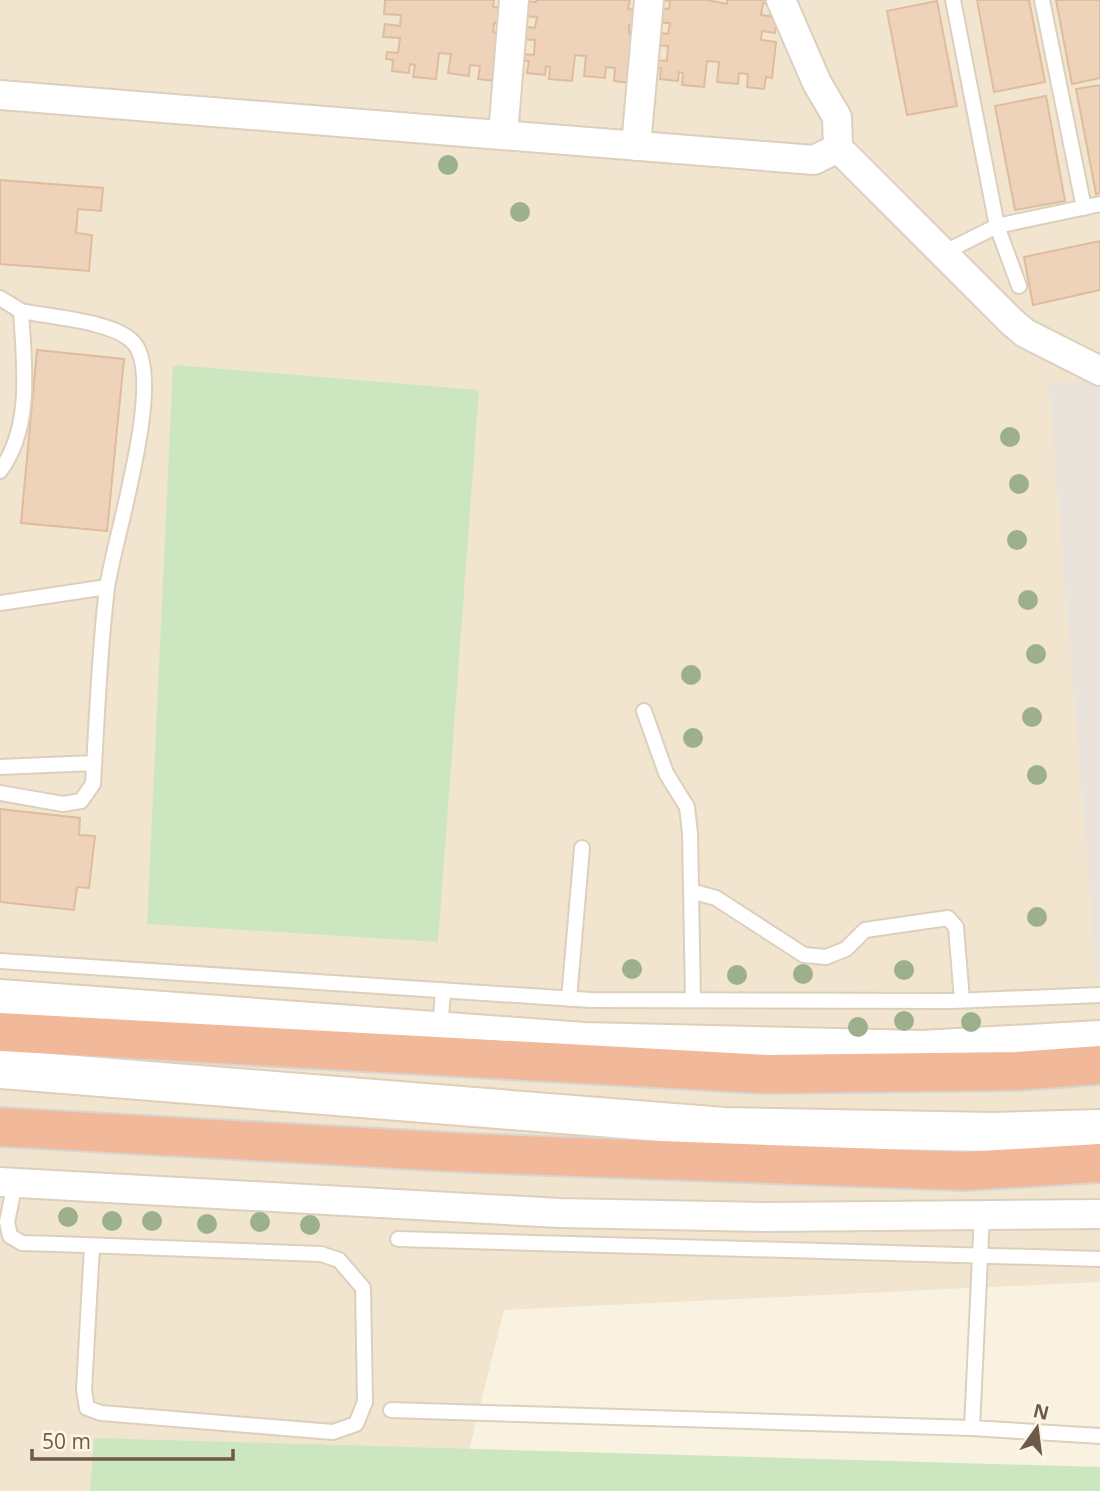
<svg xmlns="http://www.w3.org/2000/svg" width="1100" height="1491" font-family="'Open Sans',sans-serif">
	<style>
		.residential { fill: #f1e5cf }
		.industrial { fill: #e9e3db }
		.green { fill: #cce6c0 }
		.building { fill: #eed3ba; stroke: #dfbc9b; stroke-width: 2 }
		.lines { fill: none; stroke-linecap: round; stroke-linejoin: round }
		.lane-casing { stroke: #ddcfbd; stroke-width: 18 }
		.street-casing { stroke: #ddcfbd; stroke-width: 32 }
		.secondary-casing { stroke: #dfceb8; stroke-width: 42 }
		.highway-casing { stroke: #dad4d0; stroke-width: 42 }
		.lane { stroke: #fff; stroke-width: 14 }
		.street { stroke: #fff; stroke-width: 28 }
		.secondary { stroke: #fff; stroke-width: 38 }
		.highway { stroke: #f1b99a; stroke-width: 38 }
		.tree { fill: #9cb08b }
	</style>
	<rect width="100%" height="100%" fill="#faf2e0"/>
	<path class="residential" d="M0,0H1100V1282L504,1310L459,1491H0Z"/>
	<path class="industrial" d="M1100,380V977H1097L1049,384Z"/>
	<path class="green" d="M173,365L479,390L438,942L147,924Z
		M94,1438L1100,1467V1491H90Z"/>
	<path class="building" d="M385,0H494L493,7L509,9L507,25L494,23L493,32L507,34L496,81L478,79L480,66L470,65L469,76L448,73L451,54L439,53L436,79L413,77L415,65L410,64L409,73L392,71L393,60L386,59L387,52L398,53L400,38L383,37L385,24L400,26L401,15L384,14Z
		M536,0H630L628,9L644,11L642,27L629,25V34L643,36L631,83L614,81L615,68L606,67L605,78L584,76L586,56L575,55L572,81L549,79L550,67L546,66L545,75L527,73L529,61H521L522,54L534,55L535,40L519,39L520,26L535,28L537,17L519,16L521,1L536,2Z
		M662,0H707L727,4V0H774L773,5L763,3L761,15L777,17L775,33L762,31L761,40L776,42L772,78L766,77L764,89L747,87L748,74L739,73L738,84L717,82L719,62L707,61L704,87L682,85L683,73L679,72L678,81L660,79L661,68L654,67L655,60L667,61L668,46L652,45L653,32L668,34L670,23L652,22L654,7L669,9L670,1Z
		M977,0H1029L1045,82L994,92Z
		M1056,0H1100V78L1072,84Z
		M937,1L957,106L907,115L887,11Z
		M1100,85V193L1096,194L1076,89Z
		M1046,96L1065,201L1015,210L995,106Z
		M0,180L103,188L101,211L78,209L76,233L92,235L89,271L0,264Z
		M1100,241V290L1033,305L1024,257Z
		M37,350L124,359L107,531L21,523Z
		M0,809L80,818L79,835L95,836L89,888L77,887L74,910L0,902Z"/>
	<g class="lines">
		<defs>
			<path id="lane" d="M953,0L997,226L1019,286
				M1042,0L1084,208
				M943,253L997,226L1100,204
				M0,298L21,311C24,363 33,427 0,471
				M0,603L107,587
				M644,711L666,773L687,807L690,833L693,1000
				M0,767L94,763
				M0,793L63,804L81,801L93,784C97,719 99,653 107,588C113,542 168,374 132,341C111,321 50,317 21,311
				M691,891L716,898L804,955L826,957L846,949L865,930L948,918L956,927L962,1000
				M0,961L591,1000L952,1001L1100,995
				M569,999L582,848
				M440,1031L443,991
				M15,1183L7,1222L10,1236L22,1243L57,1244L321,1254L339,1260L363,1288L365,1402L356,1424L333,1432L101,1413L87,1408L84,1390L92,1246
				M398,1239L1100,1259
				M391,1410L972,1428L1100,1436
				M972,1428L982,1215"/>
			<path id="street" d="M781,0L817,83L837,117L838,148L1012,322L1025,333L1100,371
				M0,95L814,160L838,148
				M503,135L514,0
				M636,146L649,0
				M0,1182L560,1213L767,1217L1100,1214"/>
			<path id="secondary" d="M0,999L584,1042L922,1050L1100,1040
				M0,1069L724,1127L993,1132L1100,1129"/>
			<path id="highway" d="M0,1032L766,1074L1016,1071L1100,1065
				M0,1127L469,1153L964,1171L1100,1163"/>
		</defs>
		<use href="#lane" class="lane-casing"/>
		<use href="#street" class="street-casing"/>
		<use href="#secondary" class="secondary-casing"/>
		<use href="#highway" class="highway-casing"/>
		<use href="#lane" class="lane"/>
		<use href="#street" class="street"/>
		<use href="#secondary" class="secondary"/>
		<use href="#highway" class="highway"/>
	</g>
	<g class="tree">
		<circle cx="448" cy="165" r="10"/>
		<circle cx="520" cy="212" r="10"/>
		<circle cx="1010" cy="437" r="10"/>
		<circle cx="1019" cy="484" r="10"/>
		<circle cx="1017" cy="540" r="10"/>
		<circle cx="1028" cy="600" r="10"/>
		<circle cx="1036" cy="654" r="10"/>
		<circle cx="691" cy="675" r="10"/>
		<circle cx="1032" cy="717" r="10"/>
		<circle cx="693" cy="738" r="10"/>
		<circle cx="1037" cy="775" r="10"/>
		<circle cx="1037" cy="917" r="10"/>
		<circle cx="632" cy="969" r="10"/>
		<circle cx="904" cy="970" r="10"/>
		<circle cx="803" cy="974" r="10"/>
		<circle cx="737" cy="975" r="10"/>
		<circle cx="904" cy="1021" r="10"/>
		<circle cx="971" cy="1022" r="10"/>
		<circle cx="858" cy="1027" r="10"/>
		<circle cx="68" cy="1217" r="10"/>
		<circle cx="112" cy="1221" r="10"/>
		<circle cx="152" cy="1221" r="10"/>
		<circle cx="260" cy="1222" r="10"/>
		<circle cx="207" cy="1224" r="10"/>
		<circle cx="310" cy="1225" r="10"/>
	</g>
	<g transform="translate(1037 1428) rotate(14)" stroke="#fef6e5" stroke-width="5" paint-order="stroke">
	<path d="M0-5L12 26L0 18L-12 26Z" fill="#6f5a49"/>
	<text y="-10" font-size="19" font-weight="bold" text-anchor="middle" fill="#6f5a49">N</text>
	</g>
	<path d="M32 1449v10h201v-10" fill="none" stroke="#6f5a49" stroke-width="3.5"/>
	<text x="42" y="1449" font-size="21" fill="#6f5a49" stroke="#fef6e5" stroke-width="5" paint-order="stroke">50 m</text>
</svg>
